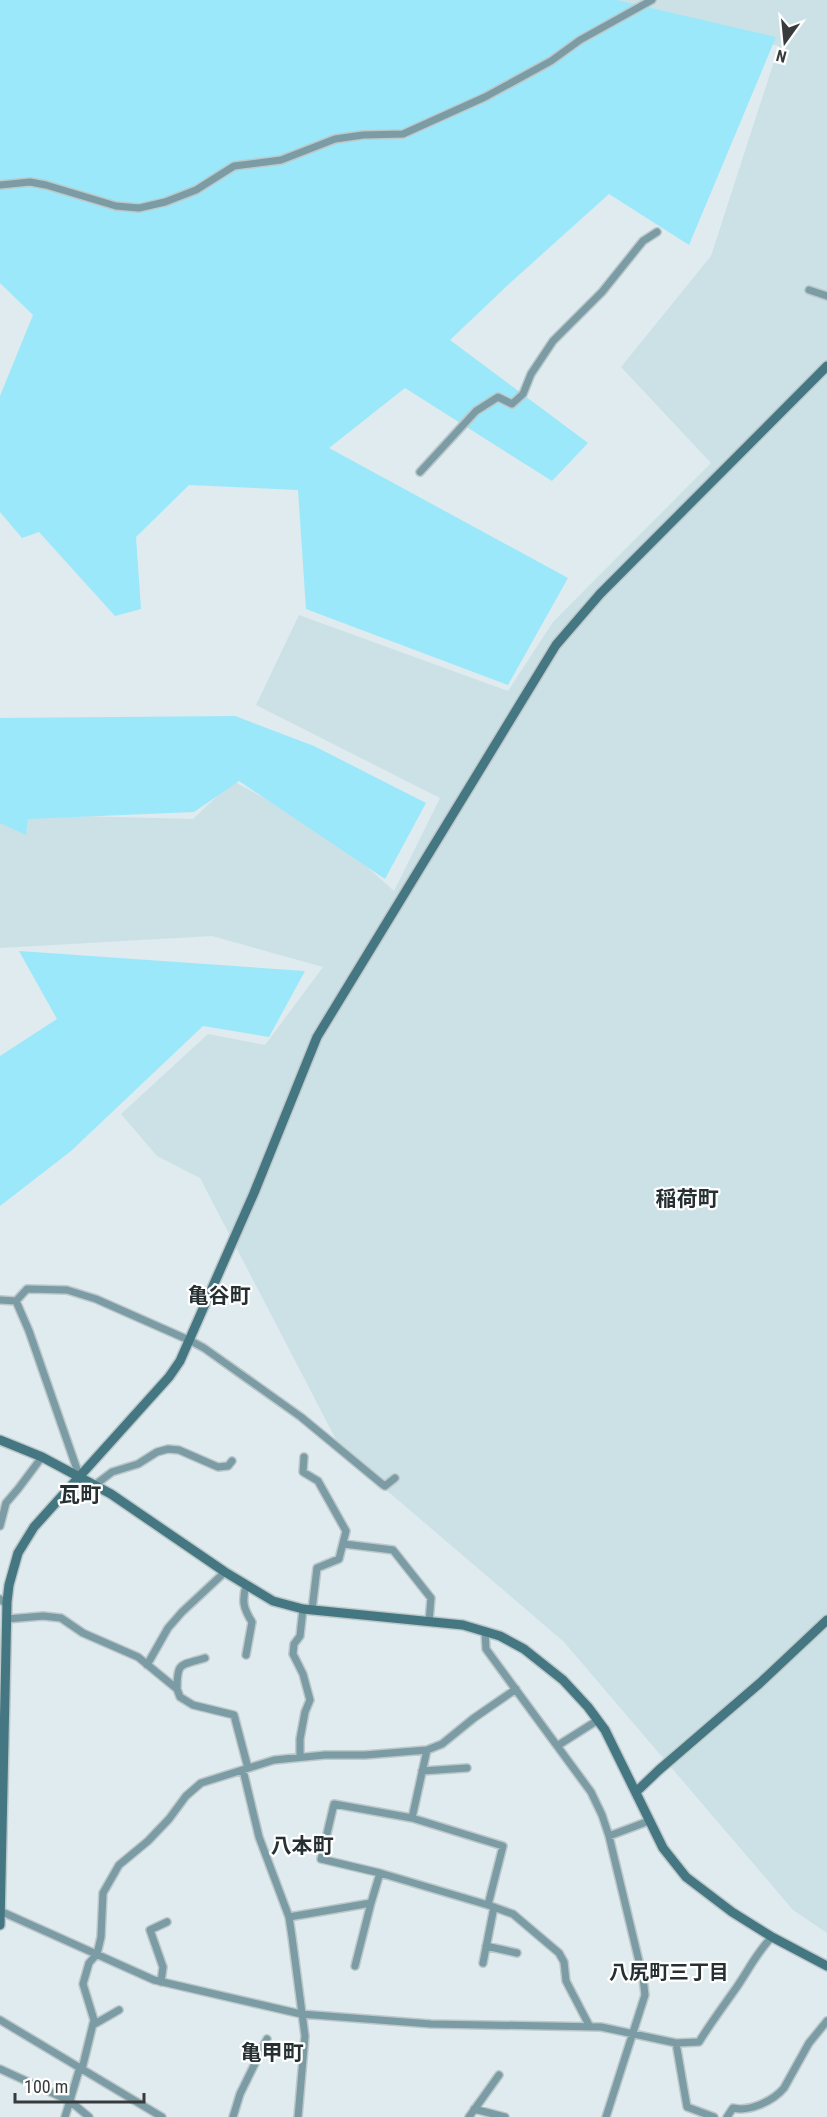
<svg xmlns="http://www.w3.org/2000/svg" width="827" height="2117" font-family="'Roboto Condensed','Noto Sans JP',sans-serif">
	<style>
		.built { fill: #cce1e6 }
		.green { fill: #9be8fa }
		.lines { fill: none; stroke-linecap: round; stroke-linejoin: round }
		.street-casing { stroke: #bdc8ca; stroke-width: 10 }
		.secondary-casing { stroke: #bdc8ca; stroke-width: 12 }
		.street { stroke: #7b9ca4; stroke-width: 7 }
		.secondary { stroke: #447782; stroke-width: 9 }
		.labels { text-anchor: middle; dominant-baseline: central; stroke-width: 4.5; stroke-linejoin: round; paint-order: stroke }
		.neighbourhood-label { font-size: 20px; font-weight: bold; fill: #262f31; stroke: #fff }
		.quarter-label { font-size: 21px; font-weight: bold; fill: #262f31; stroke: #fff }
	</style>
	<rect width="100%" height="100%" fill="#dfebee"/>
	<path class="built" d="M582,0H827V1933L793,1910L564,1642L343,1453L200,1178L157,1156L121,1114L208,1034L265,1045L323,967L212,936L0,948V814L193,819L233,781L330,834L394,891L440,798L256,705L299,615L508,691L553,622L711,463L621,367L711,256L779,46Z"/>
	<path class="green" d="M0,0H617L776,37L689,245L609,194L510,283L450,340L588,443L552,481L405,388L329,448L568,578L508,685L306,609L298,490L189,485L136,537L141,609L115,616L39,532L22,538L0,512V396L33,315L0,283Z
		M235,716L314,746L426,803L385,879L239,781L194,812L28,819L26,835L0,823V718Z
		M19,951L305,971L269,1037L203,1026L71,1151L0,1206V1056L57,1019Z"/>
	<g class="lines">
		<defs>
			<path id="street" d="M0,185L30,182L46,185L116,206L139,208L165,202L196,190L234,166L281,160L335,139L363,135L403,134L485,97L551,61L580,40L652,0
				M809,290L827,296
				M420,472L476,411L498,397L512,404L523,394L531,374L553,341L602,292L643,241L657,232
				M0,1300L16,1301L27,1289L67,1290L96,1299L191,1341L204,1348L301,1417L382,1484L385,1486L395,1478
				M16,1301L29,1331L79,1475
				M304,1457L303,1472L318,1481L346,1531L339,1559L317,1568L312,1610
				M95,1485L112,1472L138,1464L157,1452L168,1449L179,1450L218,1467L228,1466L232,1461
				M0,1526L6,1503L18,1489L42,1457
				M344,1544L393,1550L431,1598L429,1622
				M246,1585C242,1601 243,1608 252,1622L246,1655
				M0,1599L7,1605
				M7,1619L43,1616L61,1618L83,1633L138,1657L177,1689L180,1697L193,1705L234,1715L248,1768
				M485,1631L486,1649L591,1792L602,1815L609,1836L643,1978L645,1995L606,2117
				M147,1665L168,1628L182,1612L225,1572
				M177,1689C177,1661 180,1666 205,1658
				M557,1746L598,1720
				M300,1757V1739L305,1712L310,1700L303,1674L293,1654L294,1644L300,1636L303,1609
				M243,1770L259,1837L289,1917L292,1937L305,2036L298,2117
				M422,1771L467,1768
				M412,1818L427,1750
				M609,1836L649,1821
				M488,1905L503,1846L412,1818L334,1804L321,1859L380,1873L488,1905L513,1914L559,1953L564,1962L566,1981L590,2027
				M0,1911L154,1980L301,2014L431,2024L601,2027L676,2043L699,2042C710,2024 722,2008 734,1991C747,1973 756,1953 772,1937
				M289,1917L371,1903L380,1873
				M486,1946L517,1953
				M483,1963L494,1907
				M355,1966L371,1903
				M161,1982L163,1967L150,1930L167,1922
				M0,2020L162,2117
				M93,2025L119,2010
				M676,2043L687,2107L714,2117
				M0,2069L70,2101L89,2117
				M82,2069L94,2020L83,1984L89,1963L97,1954L101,1937L103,1893L119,1865L148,1841L169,1819L186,1796L201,1783L274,1760L325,1755H365L427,1750L442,1744L474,1718L516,1689
				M474,2109L505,2117
				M65,2117L80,2067
				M233,2117L240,2094L267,2039
				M469,2117L499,2075
				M727,2117L733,2108C750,2112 773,2101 784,2088L809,2043L827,2021"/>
			<path id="secondary" d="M0,1440L42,1457L111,1494L225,1572L273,1601L303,1609L463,1625L500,1636L524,1649L563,1680L588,1707L605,1730L663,1848L686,1877L732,1912L772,1937L827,1966
				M636,1792L659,1770L760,1683L827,1620
				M0,1925L7,1602L9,1585L18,1553L34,1527L169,1377L180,1361L254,1193L317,1037L556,645L600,594L827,366"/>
		</defs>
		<use href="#street" class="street-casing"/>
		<use href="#secondary" class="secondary-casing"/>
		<use href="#street" class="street"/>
		<use href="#secondary" class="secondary"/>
	</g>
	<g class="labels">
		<g class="neighbourhood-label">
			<text x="669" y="1972">八尻町三丁目</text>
		</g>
		<g class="quarter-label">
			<text x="687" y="1199">稲荷町</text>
			<text x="219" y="1296">亀谷町</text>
			<text x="80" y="1495">瓦町</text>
			<text x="302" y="1846">八本町</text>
			<text x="272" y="2053">亀甲町</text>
		</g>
	</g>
	<g transform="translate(785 42) rotate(195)" stroke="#ffffff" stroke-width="4.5" paint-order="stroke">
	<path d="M0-4.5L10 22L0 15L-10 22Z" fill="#373b3c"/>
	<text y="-9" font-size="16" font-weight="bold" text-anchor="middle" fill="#373b3c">N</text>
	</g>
	<path d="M15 2093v9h129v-9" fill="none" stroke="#373b3c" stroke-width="3"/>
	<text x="24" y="2093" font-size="18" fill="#373b3c" stroke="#ffffff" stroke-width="4.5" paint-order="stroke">100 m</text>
</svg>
